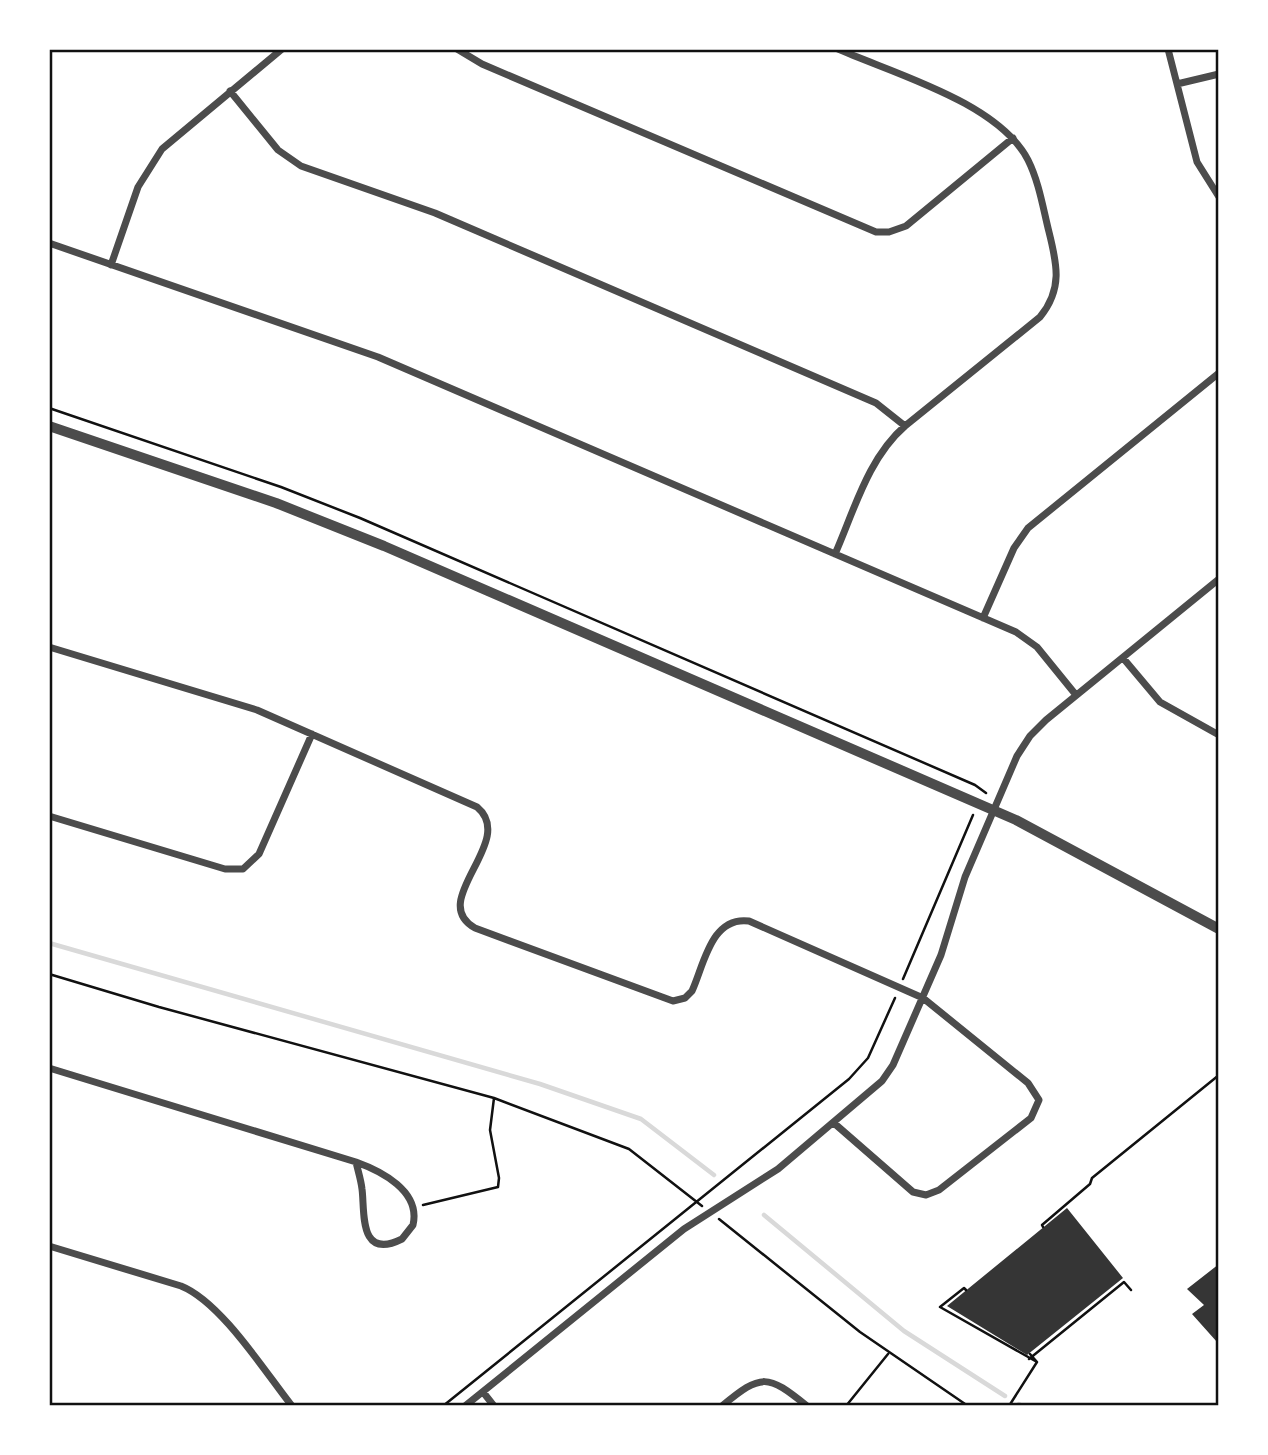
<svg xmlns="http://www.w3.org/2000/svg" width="1268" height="1455" font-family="'PT Serif',serif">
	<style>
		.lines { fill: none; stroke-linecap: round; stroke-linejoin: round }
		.stream { stroke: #d9d9d9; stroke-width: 4.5 }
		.building { fill: #353535 }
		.path { stroke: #111; stroke-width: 2.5 }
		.minor { stroke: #4c4c4c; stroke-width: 7 }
		.tertiary { stroke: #4c4c4c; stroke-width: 10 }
		.neatline { fill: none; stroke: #111; stroke-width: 2.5 }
	</style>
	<rect width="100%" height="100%" fill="#fff"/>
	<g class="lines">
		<path class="stream" d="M49,943L540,1084L641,1119L714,1175
			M764,1215L904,1331L1005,1396
			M1019,1404L1022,1406"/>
	</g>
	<path class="building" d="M1067,1208L1123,1278L1027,1355L947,1306Z
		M1219,1264V1340L1217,1342L1192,1314L1204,1305L1187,1289Z"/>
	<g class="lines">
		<path class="path" d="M49,408L281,487L360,518L975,785L986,793
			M49,974L159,1007L494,1098L629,1149L702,1206
			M903,979L973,815
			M423,1205L498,1187L499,1178L490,1130L494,1098
			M719,1219L860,1332L968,1406
			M1043,1227L1042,1225L1090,1184L1092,1178L1219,1075
			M966,1290L964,1288L940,1307L1037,1362
			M1030,1354L1037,1362
			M1029,1359L1124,1282L1131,1290
			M443,1406L849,1079L868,1058L895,998
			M846,1406L888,1354
			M1009,1406L1037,1362"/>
		<path class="minor" d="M457,49L482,64L876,232H889L906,226L1013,138
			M1168,49L1197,162L1219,197
			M1177,84L1219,74
			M230,91L278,150L301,166L435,213L876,403L905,426
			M49,243L378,357L1016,632L1037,647L1076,695
			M111,265L138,187L162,149L282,49
			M835,554C854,511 868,458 905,426L1040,317C1063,289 1057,264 1049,232C1043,208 1039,182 1028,160C999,103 895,74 838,49
			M983,618L1014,548L1028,528L1219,373
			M49,647L257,710L477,807C518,841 426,901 475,928L673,1001L685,998L692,991C704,965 711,916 749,921L923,998L1028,1083L1039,1100L1031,1118L939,1190L926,1195L913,1192L835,1124
			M1123,658L1160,702L1219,735
			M49,816L225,869H243L259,854L312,734
			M49,1068L356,1162
			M356,1162C381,1171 421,1191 413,1225L402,1239C358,1261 365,1211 362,1189C361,1180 358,1171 356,1162Z
			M49,1246L181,1286C221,1302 265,1372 292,1406
			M483,1392L494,1406
			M465,1406L684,1229L778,1169L882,1081L893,1065L941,955L965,877L1017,756L1030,736L1046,720L1219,579
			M722,1406C762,1373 767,1374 807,1406"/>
		<path class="tertiary" d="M49,426L276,503L384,546L1016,820L1219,929"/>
	</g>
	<rect width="1268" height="1455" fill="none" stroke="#ffffff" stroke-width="102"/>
	<rect x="51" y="51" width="1166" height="1353" class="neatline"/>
</svg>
